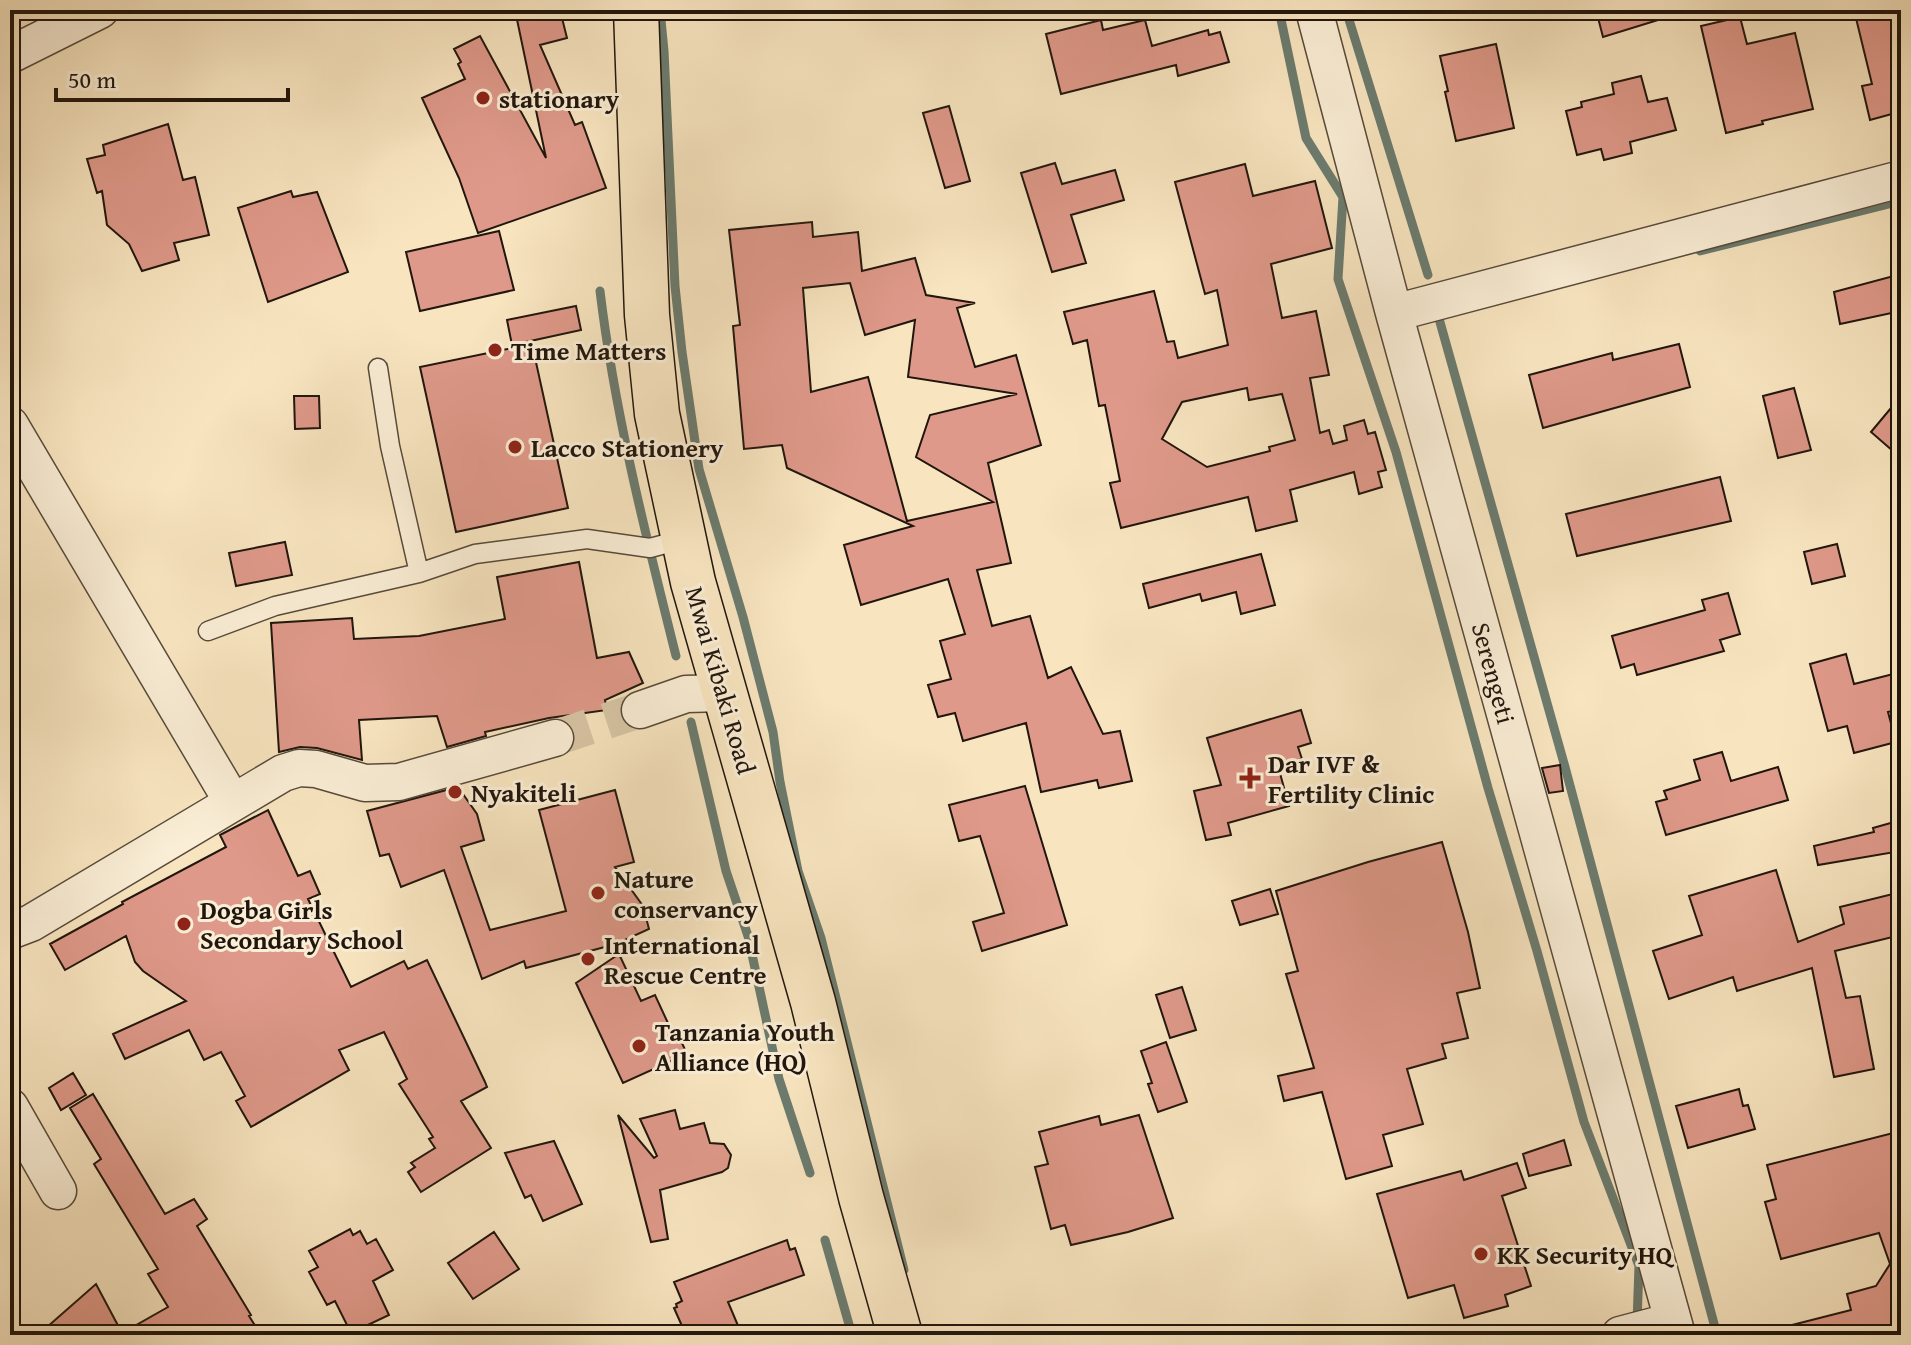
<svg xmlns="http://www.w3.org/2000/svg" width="1911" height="1345" font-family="'Gentium Book Plus',serif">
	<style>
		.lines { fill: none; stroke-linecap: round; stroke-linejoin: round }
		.stream { stroke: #6b7b6e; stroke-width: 9 }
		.building { fill: #df998a; stroke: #21160d; stroke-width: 2; fill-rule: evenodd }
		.street-tunnel { stroke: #d8c6a5; stroke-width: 36; stroke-dasharray: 36 18; stroke-linecap: butt }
		.lane-casing { stroke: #574a3a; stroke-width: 21 }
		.street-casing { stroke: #574a3a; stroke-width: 39 }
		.primary-casing { stroke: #21160d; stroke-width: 47 }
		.lane { stroke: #faeed6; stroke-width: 18 }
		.street { stroke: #faeed6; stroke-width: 36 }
		.primary { stroke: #f8e5c0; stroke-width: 44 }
		.poi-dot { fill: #8f2418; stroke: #faeed6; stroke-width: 3 }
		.labels { text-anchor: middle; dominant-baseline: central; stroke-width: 6; stroke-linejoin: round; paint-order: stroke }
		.poi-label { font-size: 26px; font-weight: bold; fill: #21160d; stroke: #faeed6; text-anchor: start }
		.street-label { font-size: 26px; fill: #21160d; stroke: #faeed6 }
	</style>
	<rect width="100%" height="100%" fill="#f8e5c0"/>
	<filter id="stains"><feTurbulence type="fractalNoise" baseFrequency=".0025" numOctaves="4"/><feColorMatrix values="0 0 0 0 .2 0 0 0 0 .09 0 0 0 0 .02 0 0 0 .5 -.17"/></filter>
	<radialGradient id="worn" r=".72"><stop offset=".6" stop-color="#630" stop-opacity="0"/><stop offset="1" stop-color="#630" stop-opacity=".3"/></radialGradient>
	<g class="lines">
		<path class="stream" d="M660,10L664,51L675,286L682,352L699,469L743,617L773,732L780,782L798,871L821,938L904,1270
			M1279,10L1306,138L1343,197L1338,279L1396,452L1488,788L1537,951L1584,1122L1639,1266L1637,1323
			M1346,10L1428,275
			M1700,251L1901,201
			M600,291C615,415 646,536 676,656
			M1445,313L1438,315L1565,767L1717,1335
			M691,722L726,871L748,936L779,1079L810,1173
			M825,1240L852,1335
			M1589,1335L1614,1331"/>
	</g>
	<path class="building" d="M515,10H560L567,38L540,45L575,125L582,122L606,188L478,233L459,178L422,98L465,79L458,64L461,62L454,49L480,36L546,158Z
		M1596,10H1670L1671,16L1603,37Z
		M1854,10H1901V92L1895,94L1899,112L1870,120L1862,86L1872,84Z
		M1740,17L1747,44L1795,33L1813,109L1762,121L1763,124L1726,133L1701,26Z
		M1101,20L1103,30L1145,20L1152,46L1208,30L1209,35L1220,32L1229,62L1178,76L1176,65L1061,94L1046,34Z
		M1496,44L1514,128L1456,141L1445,92L1448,91L1440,56Z
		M1641,76L1648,102L1667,98L1676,130L1630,142L1632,153L1604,160L1601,149L1577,155L1566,111L1582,107L1581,102L1614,94L1612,83Z
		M949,106L970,181L945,188L923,113Z
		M168,124L183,180L195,177L209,235L174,243L179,260L142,271L129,244L107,225L102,191L97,193L87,159L105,155L103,145Z
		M1055,163L1062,184L1115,170L1124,200L1071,215L1086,263L1052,272L1021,173Z
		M1245,164L1253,196L1315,181L1332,248L1271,264L1282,318L1316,311L1329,375L1310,378L1320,433L1329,430L1333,444L1347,440L1344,426L1364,420L1368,434L1375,432L1386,470L1378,472L1382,487L1359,494L1354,472L1290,490L1297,521L1256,531L1248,497L1121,528L1110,483L1120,481L1105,405L1099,406L1087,340L1073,344L1064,312L1154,291L1167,342L1174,341L1178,358L1228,345L1217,290L1205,294L1175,182ZM1247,388L1249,400L1282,394L1295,440L1269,447L1270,451L1207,467L1162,439L1182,402Z
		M291,191L293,197L317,192L348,272L268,302L238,208Z
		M812,222L813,237L858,232L862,271L915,258L926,295L975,303L957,308L975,367L1016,355L1041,445L988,463L1011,563L977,570L992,626L1030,616L1048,678L1071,667L1103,734L1120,731L1132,781L1099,788L1097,780L1041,792L1026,723L963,741L955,713L938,717L928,685L951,679L940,641L965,634L948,579L861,605L844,545L913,526L787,468L782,445L744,449L733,326L740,325L729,230ZM850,283L865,335L915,320L908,377L1017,394L930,415L916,457L993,502L907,521L868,377L811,392L803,288Z
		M499,231L514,290L420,311L406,252Z
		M1901,274V311L1840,324L1834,292Z
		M576,306L581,330L512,345L507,320Z
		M532,344L568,508L456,532L420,367Z
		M1679,344L1690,387L1543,428L1529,375L1612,353L1613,360Z
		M1794,388L1811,450L1778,458L1763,396Z
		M294,396H319L320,428L295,429Z
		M1901,396V458L1871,432Z
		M1720,477L1731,521L1577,556L1566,514Z
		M285,542L292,575L236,586L229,553Z
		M1837,544L1845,576L1812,584L1804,552Z
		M1261,554L1275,605L1241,614L1236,592L1202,601L1200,594L1149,608L1143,584Z
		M579,562L597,658L629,652L643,683L605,700L607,710L549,718L485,732L486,736L447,747L437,716L359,720L362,760L317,748L300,747L279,752L271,623L352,618L354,639L419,636L505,619L497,577Z
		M1728,593L1740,634L1720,640L1724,651L1637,675L1634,664L1621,668L1612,636L1705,610L1702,600Z
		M1846,654L1854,684L1901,672V709L1888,712L1896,742L1854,753L1847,726L1828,731L1810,664Z
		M1301,710L1311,743L1298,747L1302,759L1278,766L1289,806L1228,823L1231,835L1206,840L1194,791L1221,785L1207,738Z
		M1722,752L1731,781L1778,767L1788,800L1666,835L1656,802L1667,799L1664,791L1700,780L1694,760Z
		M1560,765L1563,791L1549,793L1542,768Z
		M1025,786L1067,925L982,951L973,922L1004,913L980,836L959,841L949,805Z
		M458,787L477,814L484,840L461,847L490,930L566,911L539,810L615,790L634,862L615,867L643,906L649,929L616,944L526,968L524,961L482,979L444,870L401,887L389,854L380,856L367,811Z
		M268,810L298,876L310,871L320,894L308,899L351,987L404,961L408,969L427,960L485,1082L487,1087L461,1101L491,1148L421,1192L408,1172L415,1167L411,1163L435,1148L429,1139L433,1137L399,1084L407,1079L384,1032L339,1050L349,1070L251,1127L236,1101L245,1096L221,1052L204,1060L189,1030L125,1059L113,1034L186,1001L143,971L135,962L126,936L65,970L50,944L123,904L122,902L226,847L220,835Z
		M1901,820V851L1818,865L1814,846L1874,832L1873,828Z
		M1442,842L1468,932L1480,988L1457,993L1468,1038L1442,1044L1446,1058L1407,1069L1423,1124L1383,1135L1392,1166L1346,1179L1322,1092L1284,1101L1278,1076L1314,1068L1286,974L1298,971L1276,891L1368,862Z
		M1776,870L1798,942L1844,924L1840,907L1901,892V935L1835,951L1846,998L1860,996L1874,1069L1834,1077L1812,968L1737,991L1733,977L1669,999L1653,951L1702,935L1689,896Z
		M1270,889L1278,914L1240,925L1232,901Z
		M619,954L641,1001L655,995L673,1034L677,1032L687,1054L623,1083L576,983Z
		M1182,987L1196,1030L1170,1038L1156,995Z
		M1166,1042L1187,1102L1158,1112L1148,1084L1152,1083L1141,1051Z
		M73,1073L86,1095L61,1110L49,1088Z
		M1739,1089L1743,1106L1748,1105L1755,1129L1688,1148L1676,1106Z
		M93,1094L165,1214L194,1199L207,1219L197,1226L251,1315L249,1316L261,1335H38L96,1284L122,1333L168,1307L148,1274L158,1269L94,1164L101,1159L70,1108Z
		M675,1110L680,1129L704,1123L710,1143L724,1144L731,1155L728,1168L722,1172L660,1190L668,1239L651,1242L618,1115L654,1158L657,1156L640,1119Z
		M1139,1115L1173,1218L1128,1232L1071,1245L1065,1225L1051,1229L1035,1167L1048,1164L1039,1132L1099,1116L1101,1125Z
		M1901,1131V1335H1789L1788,1326L1851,1310L1847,1294L1876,1286L1890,1264L1879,1233L1781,1259L1765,1202L1776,1199L1767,1165Z
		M1564,1140L1571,1165L1529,1176L1523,1154Z
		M554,1141L582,1204L543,1221L531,1195L525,1198L505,1153Z
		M1517,1163L1526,1188L1502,1196L1531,1286L1505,1295L1508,1306L1464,1318L1454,1285L1408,1298L1377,1194L1461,1171L1464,1180Z
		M350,1229L353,1235L360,1231L367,1244L376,1239L393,1270L373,1281L389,1315L351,1333L335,1301L327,1305L309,1272L318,1267L309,1251Z
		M494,1232L519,1269L473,1299L448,1263Z
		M787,1240L790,1250L795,1248L804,1275L728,1302L742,1335H686L674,1308L677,1307L676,1304L682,1301L674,1282Z"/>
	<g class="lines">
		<path class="street-tunnel" d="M555,738L640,710"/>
		<defs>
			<path id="lane" d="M378,368L390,446L419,573
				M208,631L275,606L419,573L475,554L587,539L650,548L684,539"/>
			<path id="street" d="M1314,10L1394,313L1677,1335
				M10,55L100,10
				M1394,313L1901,179
				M10,425L232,801
				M640,710L686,694L724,693
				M10,931L31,923L283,773L299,768L316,769L365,783L399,782L555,738
				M10,1107L58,1191
				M1620,1335L1673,1321"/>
			<path id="primary" d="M636,10L647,315L657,414L693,582L813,1002L861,1197L900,1335"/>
		</defs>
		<use href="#lane" class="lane-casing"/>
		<use href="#street" class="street-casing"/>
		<use href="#primary" class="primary-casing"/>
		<use href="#lane" class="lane"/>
		<use href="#street" class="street"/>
		<use href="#primary" class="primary"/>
	</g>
	<g class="poi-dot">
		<circle cx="483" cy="98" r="8"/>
		<circle cx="495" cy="350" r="8"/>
		<circle cx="515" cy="447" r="8"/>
		<path d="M1246 766h8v8h8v8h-8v8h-8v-8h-8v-8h8z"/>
		<circle cx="455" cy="792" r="8"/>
		<circle cx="598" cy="893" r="8"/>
		<circle cx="184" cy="924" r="8"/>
		<circle cx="588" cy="959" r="8"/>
		<circle cx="639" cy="1046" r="8"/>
		<circle cx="1481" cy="1254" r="8"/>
	</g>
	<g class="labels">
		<g class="poi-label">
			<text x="499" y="98">stationary</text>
			<text x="511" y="350">Time Matters</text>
			<text x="531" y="447">Lacco Stationery</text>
			<text x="1268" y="763">Dar IVF &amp;<tspan x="1268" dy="30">Fertility Clinic</tspan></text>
			<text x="471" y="792">Nyakiteli</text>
			<text x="614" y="878">Nature<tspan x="614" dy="30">conservancy</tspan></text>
			<text x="200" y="909">Dogba Girls<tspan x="200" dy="30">Secondary School</tspan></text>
			<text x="604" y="944">International<tspan x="604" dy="30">Rescue Centre</tspan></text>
			<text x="655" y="1031">Tanzania Youth<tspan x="655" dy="30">Alliance (HQ)</tspan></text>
			<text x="1497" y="1254">KK Security HQ</text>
		</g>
		<g class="street-label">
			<text transform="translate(1494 673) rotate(75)">Serengeti</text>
			<text transform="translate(721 680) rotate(74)">Mwai Kibaki Road</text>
		</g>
	</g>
	<rect width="1911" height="1345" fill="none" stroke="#f8e5c0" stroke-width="40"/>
	<rect x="12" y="12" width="1887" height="1321" fill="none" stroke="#21160d" stroke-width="4"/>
	<rect x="20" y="20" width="1871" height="1305" fill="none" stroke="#21160d" stroke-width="2"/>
	<path d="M56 88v12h232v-12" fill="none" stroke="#21160d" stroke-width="4"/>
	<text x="68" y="88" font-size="24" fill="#21160d" stroke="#faeed6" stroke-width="6" paint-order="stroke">50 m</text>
	<rect width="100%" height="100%" filter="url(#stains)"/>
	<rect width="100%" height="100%" fill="url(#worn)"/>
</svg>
